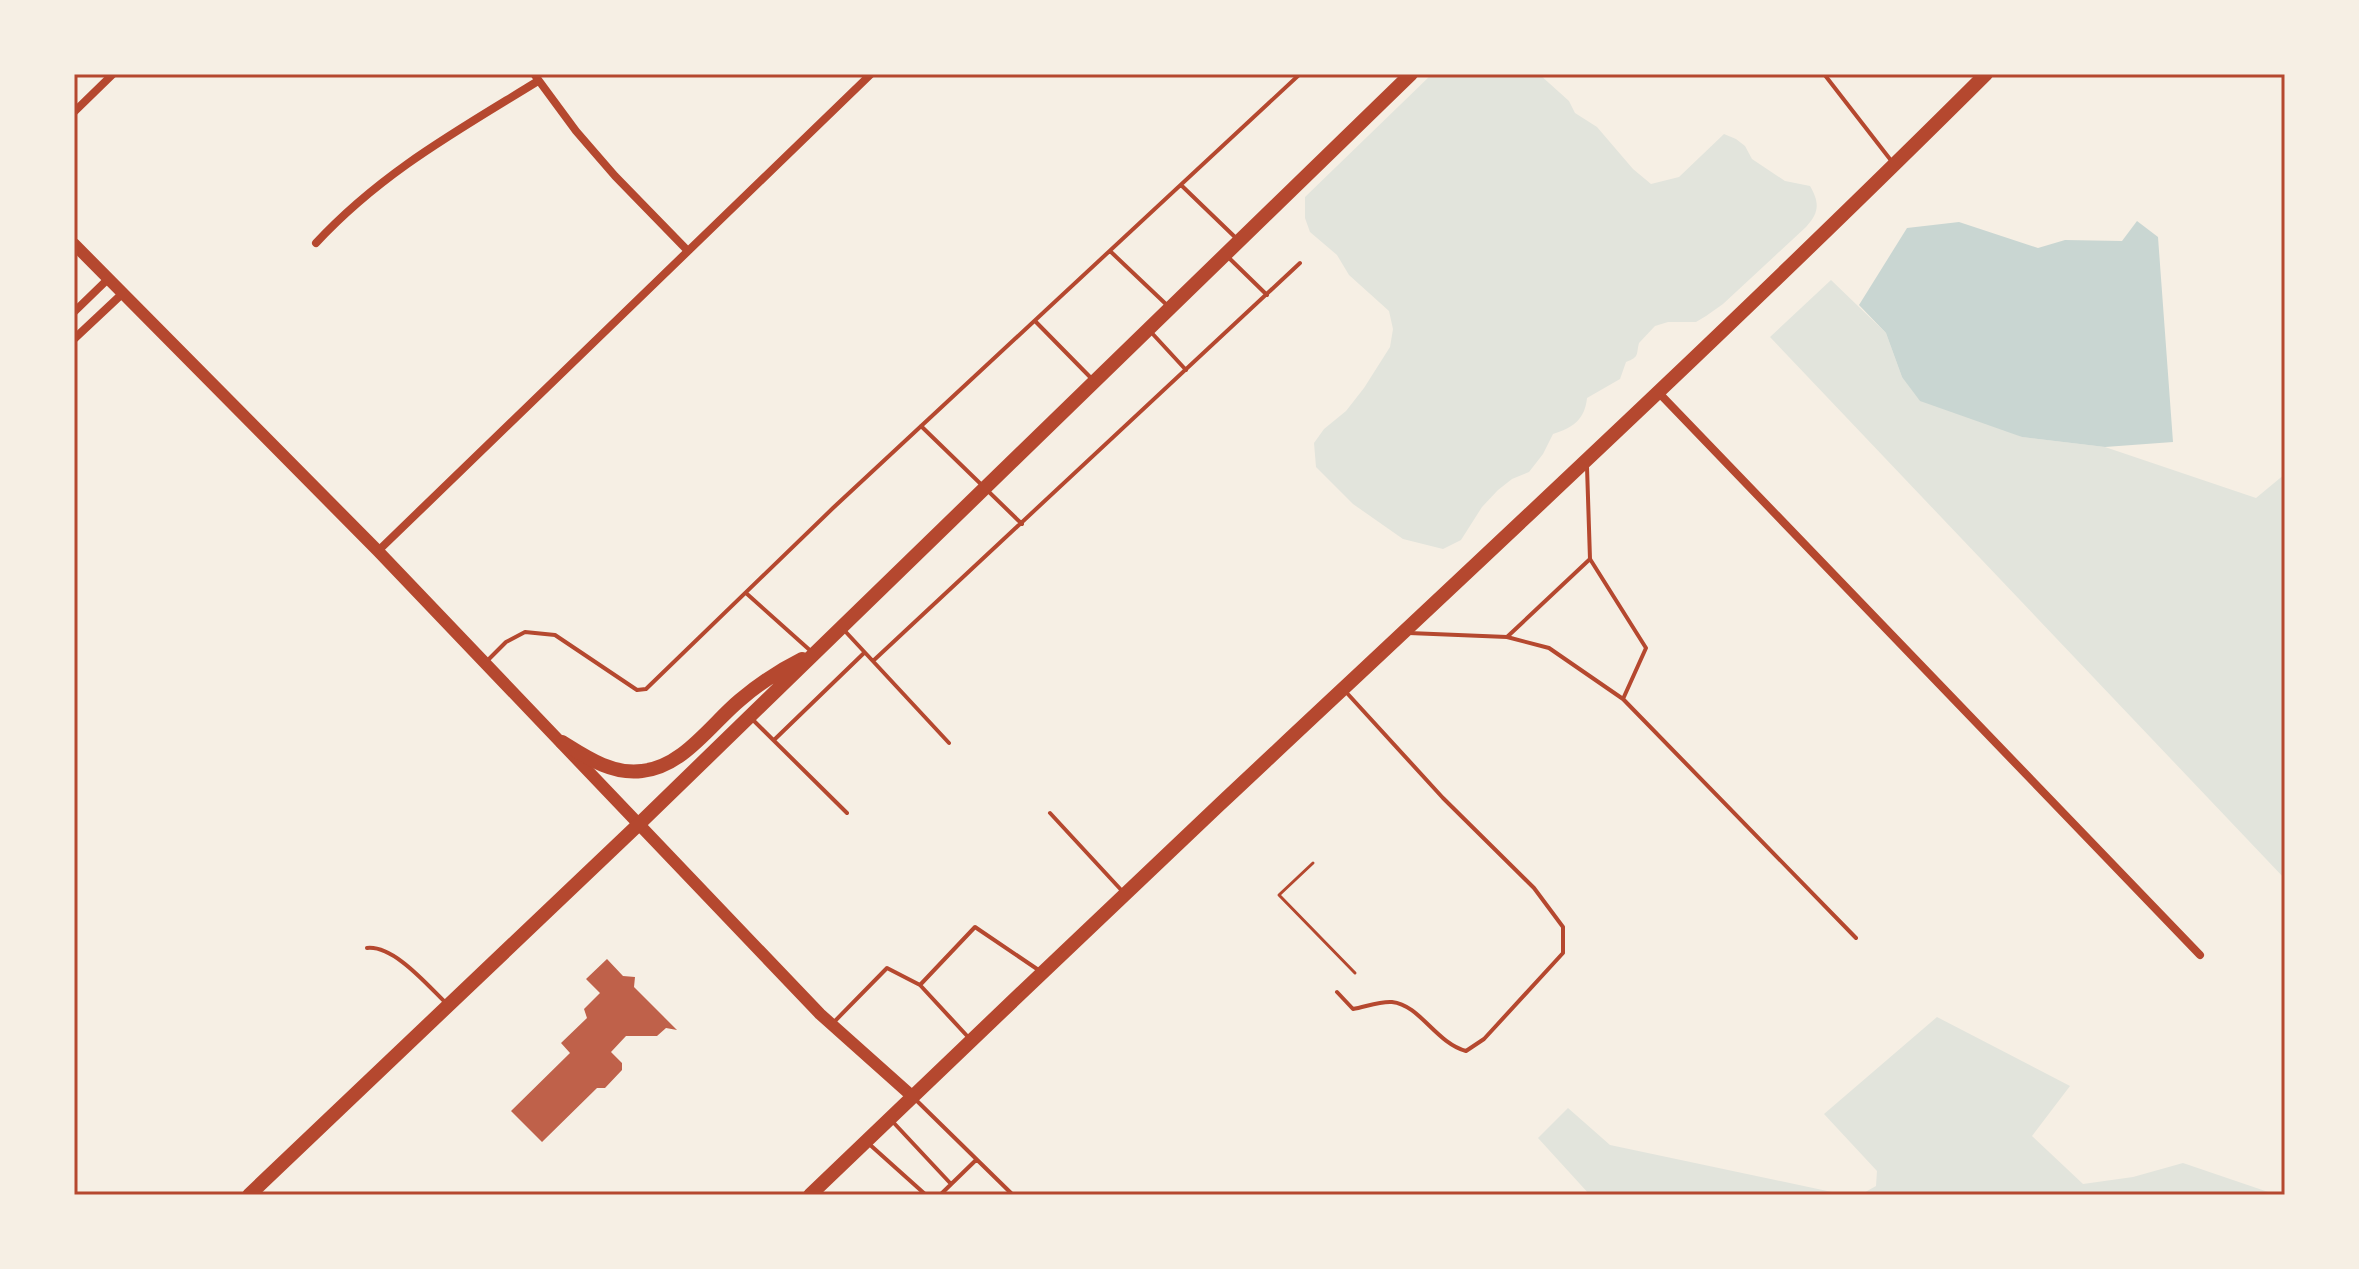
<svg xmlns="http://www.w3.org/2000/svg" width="2359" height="1269" font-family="'Sofia Sans Condensed',sans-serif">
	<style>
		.green { fill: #e2e4dc }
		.water { fill: #c9d6d2 }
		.building { fill: #bf614a }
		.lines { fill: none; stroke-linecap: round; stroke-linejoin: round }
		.path { stroke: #b5482f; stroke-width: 3 }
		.service { stroke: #b5482f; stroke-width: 4 }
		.minor { stroke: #b5482f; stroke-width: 8 }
		.secondary { stroke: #b5482f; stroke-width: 12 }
		.primary { stroke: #b5482f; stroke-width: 14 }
		.neatline { fill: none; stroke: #b5482f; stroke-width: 3 }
	</style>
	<rect width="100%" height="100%" fill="#f6efe4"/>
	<path class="green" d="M1432,74H1539L1569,101L1575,113L1597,127L1633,169L1651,184L1679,177L1724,134L1736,139L1745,146L1752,159L1785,181L1810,186C1820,203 1819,213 1806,227L1723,304L1706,316L1696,322H1668L1655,326L1639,343C1636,354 1640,357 1626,362L1620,379L1587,398C1585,419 1573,428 1553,434L1543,454L1529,472L1512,479L1498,490L1482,507L1461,540L1443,549L1403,539L1353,504L1316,467L1314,443L1324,429L1346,411L1364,388L1390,347L1393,329L1389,311L1349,275L1337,255L1310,232L1305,218V197Z
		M1831,280L1886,333L1902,377L2022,437L2105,447L2256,498L2285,474V879L1770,337Z
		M1937,1017L2070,1086L2032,1136L2083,1184L2133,1177L2183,1163L2277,1195H1860L1876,1186L1877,1171L1824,1114Z
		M1568,1108L1610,1145L1846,1195H1590L1538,1138Z"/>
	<path class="water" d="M2137,221L2158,237L2173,442L2105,447L2022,437L1920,401L1902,377L1886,333L1859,305L1907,228L1959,222L2038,248L2065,240L2122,241Z"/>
	<path class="building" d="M607,959L623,976L635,977L634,987L677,1030L666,1028L657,1036H626L611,1052L622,1063V1070L605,1088H597L542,1142L511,1111L570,1053L561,1043L587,1018L584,1009L600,993L586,979Z"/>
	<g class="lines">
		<path class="path" d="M1313,863L1279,895L1355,973"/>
		<path class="service" d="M1824,74L1893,163
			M1181,185L1237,239
			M1110,251L1169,307
			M1228,257L1267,295
			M1035,321L1092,379
			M1150,331L1186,370
			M921,426L1022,524
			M1587,467L1590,559L1646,648L1623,699
			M746,593L813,653
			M844,630L949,743
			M1409,633L1507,637L1549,648L1623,699L1856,938
			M1507,637L1590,559
			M488,660L506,642L525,632L555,635L637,690L646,689L833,508L1300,74
			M873,661L1300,263
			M751,718L847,813
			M774,740L864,653
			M1050,813L1124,893
			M367,948C394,945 428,986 447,1004
			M920,985L975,927L1040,971
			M1337,992L1353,1009C1365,1007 1380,1001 1392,1002C1420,1005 1436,1043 1466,1051L1484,1039L1563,953V927L1534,888L1443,798L1346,692
			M833,1023L887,968L920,985L969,1038
			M915,1099L1013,1195
			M893,1122L951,1184
			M868,1143L926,1195
			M940,1195L976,1160"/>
		<path class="minor" d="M534,74L576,131L615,176L688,251
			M74,112L113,74
			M316,243C382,172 457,131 538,81
			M74,312L108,279
			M74,339L122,294
			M1659,393L2200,955
			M378,551L871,74"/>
		<path class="secondary" d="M74,244L378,551L820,1014L913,1097"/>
		<path class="primary" d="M562,742C586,757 612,775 642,771C683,767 711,724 740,700C760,683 780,670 802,659
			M249,1195L639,824L1411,74
			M810,1195C946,1065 1081,935 1218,806C1476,564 1735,324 1986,74"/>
	</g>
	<rect width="2359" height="1269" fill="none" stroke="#f6efe4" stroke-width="152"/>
	<rect x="76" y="76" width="2207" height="1117" class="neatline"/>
</svg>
